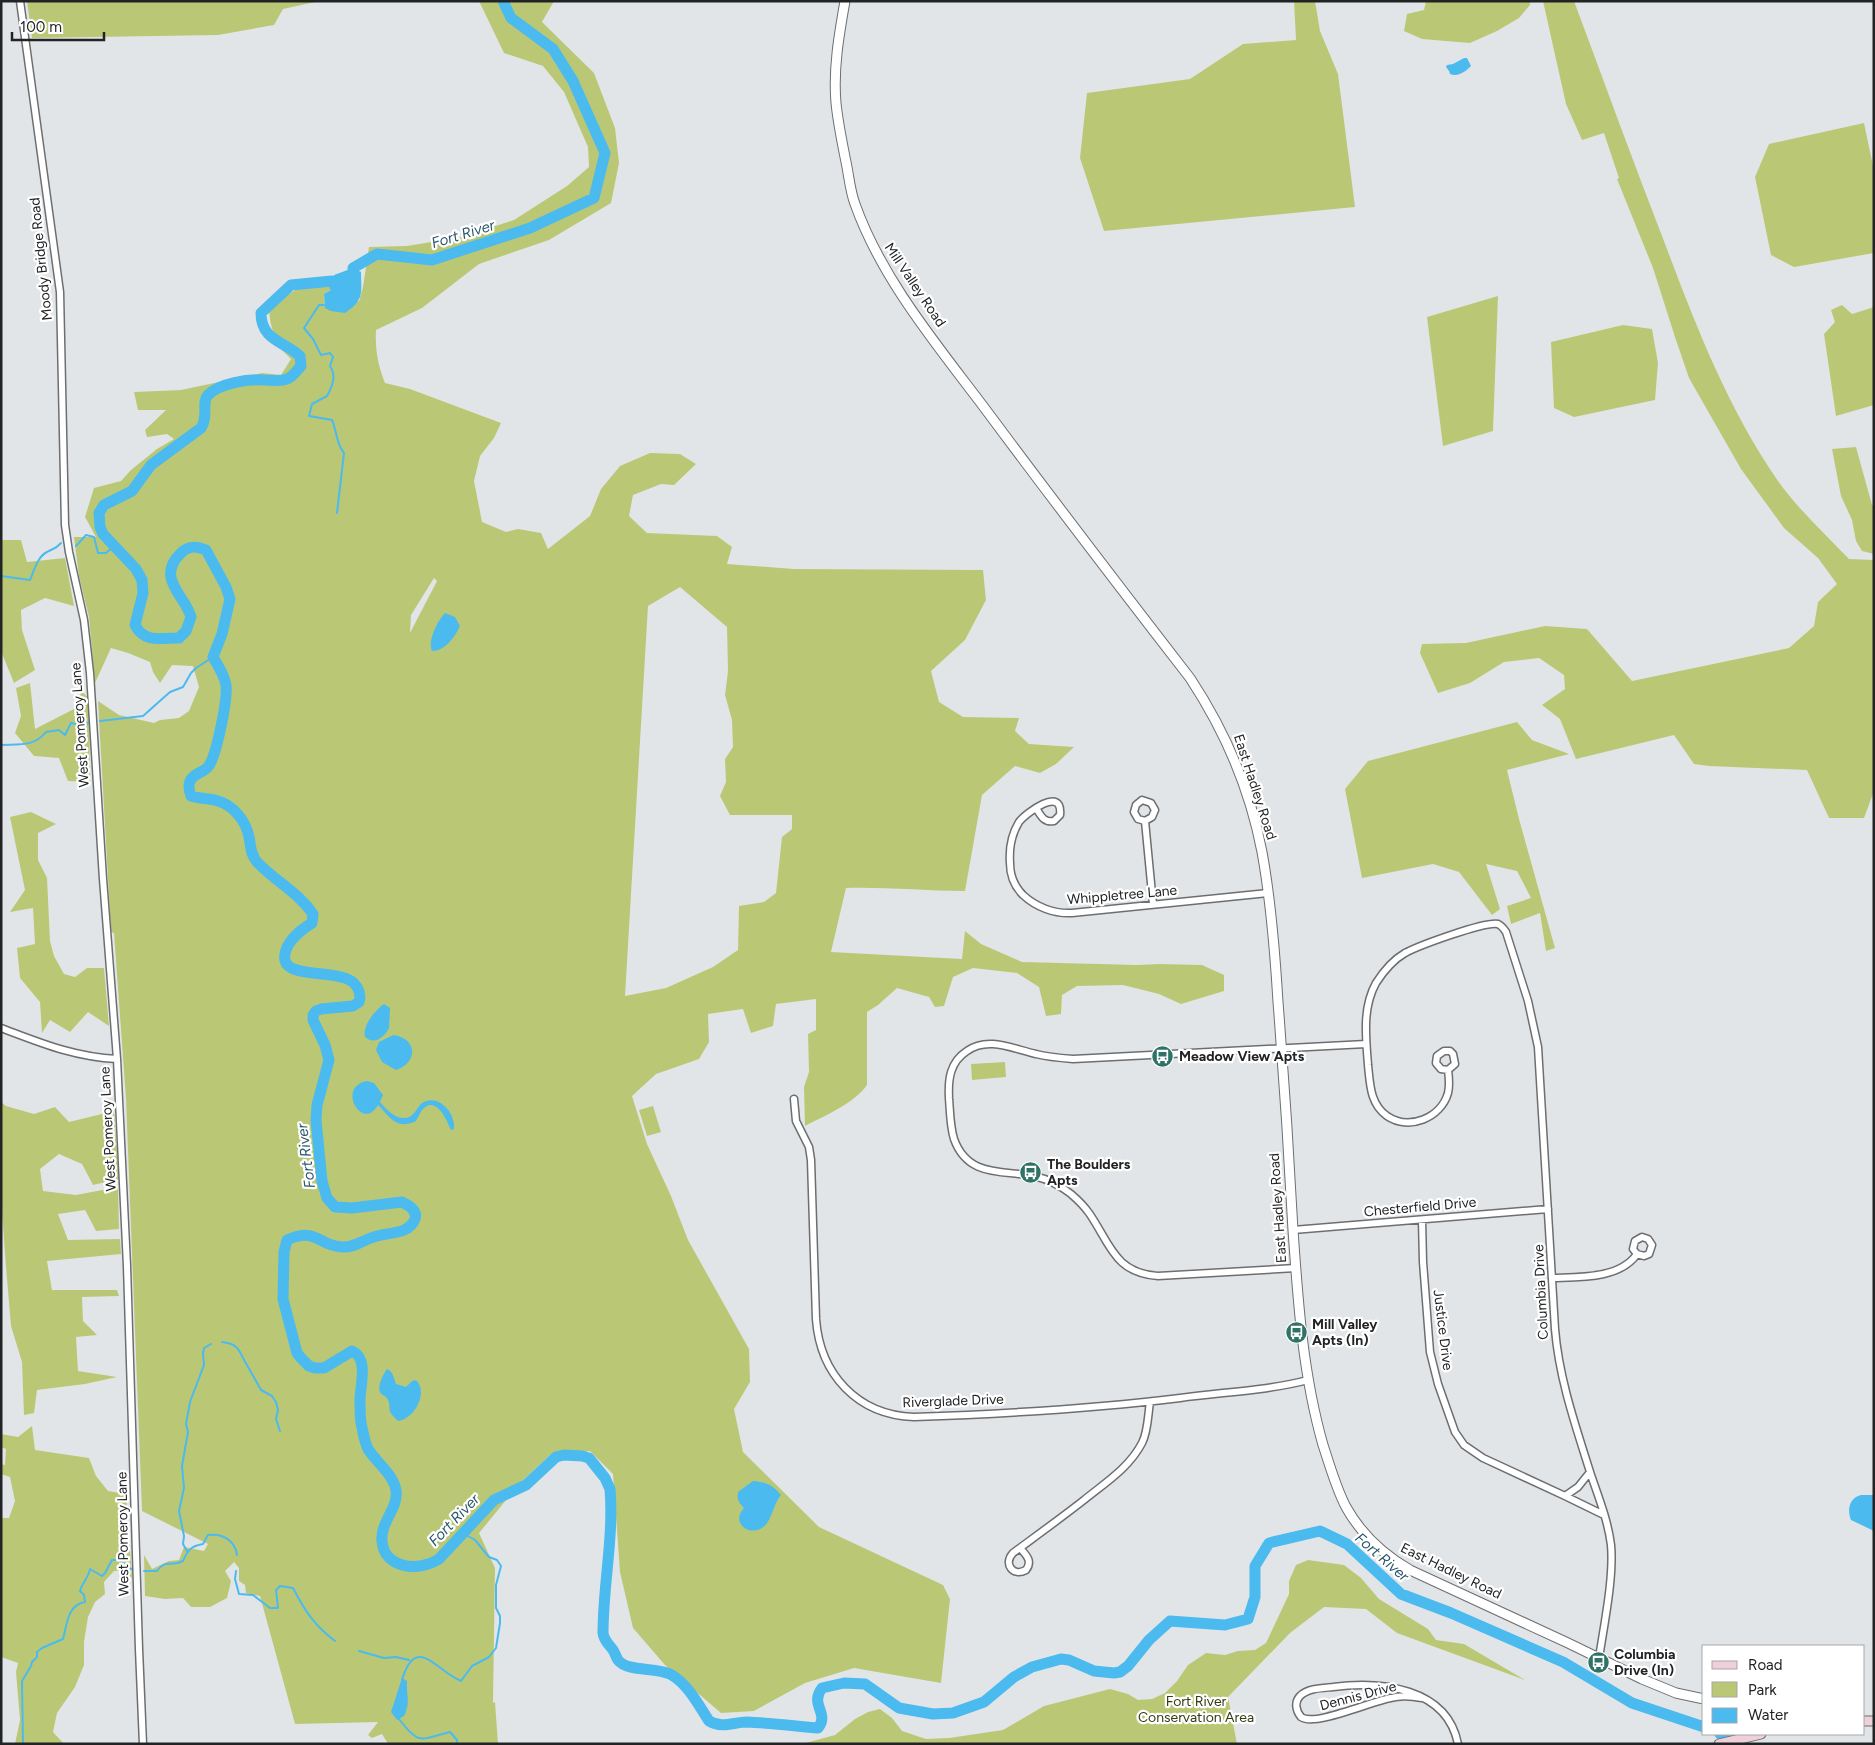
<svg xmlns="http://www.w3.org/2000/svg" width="1875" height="1745" font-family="Figtree,sans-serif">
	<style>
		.green { fill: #bac876; fill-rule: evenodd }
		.water { fill: #4abaef }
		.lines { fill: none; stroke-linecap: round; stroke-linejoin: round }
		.stream { stroke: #4abaef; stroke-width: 2 }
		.river { stroke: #4abaef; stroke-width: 11 }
		.minor-casing { stroke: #6c6f72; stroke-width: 9 }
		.tertiary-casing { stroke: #6c6f72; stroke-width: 11 }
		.secondary-casing { stroke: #6c6f72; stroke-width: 11 }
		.minor { stroke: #fff; stroke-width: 6 }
		.tertiary { stroke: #fff; stroke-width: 9 }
		.secondary { stroke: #efcfd9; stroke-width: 9 }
		.labels { text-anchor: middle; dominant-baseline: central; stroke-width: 4.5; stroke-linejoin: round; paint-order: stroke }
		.street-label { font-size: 14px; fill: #222324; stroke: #fff }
		.poi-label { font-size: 14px; font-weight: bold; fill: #222324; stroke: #fff; text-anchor: start }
		.park-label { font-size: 14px; fill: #353b11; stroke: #fff }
		.water-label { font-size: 15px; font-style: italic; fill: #2a576e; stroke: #fff }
	</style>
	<rect width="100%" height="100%" fill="#e2e5e8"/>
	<path class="green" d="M27,1H320L283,9L274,25L218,35L32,38Z
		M479,1H554L542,22L594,73L615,128L619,163L611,203L549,240L479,264L422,308L376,330C375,350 378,365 385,383L410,389L501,423L494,438L480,456L474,481L482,522L506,532L518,529L541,533L548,549L590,516L601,489L620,466L650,453L680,454L696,464L674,485L661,484L633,495L629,516L647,533L717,536L732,547L727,564L794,569L983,570L986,600L965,640L931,671L939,702L963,717L1019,718L1015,731L1029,744L1074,747L1056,764L1040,773L1015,766L982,795L965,891C925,891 886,887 846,888L831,952L962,959L965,931L981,944L1022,962L1137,965L1160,964L1202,965L1224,975V991L1181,1004L1159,994L1123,985L1077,986L1062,995L1061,1014L1046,1016L1039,987L1017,973L973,968L953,977L944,1006L935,1007L929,997L897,988L878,1005L867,1012V1085C855,1103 824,1116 805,1126L804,1087L809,1072L808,1034L816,1030V999L776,1004L773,1026L751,1033L743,1009L708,1014L709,1042L699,1059L656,1074L632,1096L647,1144L671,1196L688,1240L749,1349L750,1382L734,1409L743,1452L819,1527L943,1585L950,1599L941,1683L854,1668L805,1683L754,1711L721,1713L665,1665L633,1628L620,1572L613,1474L590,1451L550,1455L521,1482L479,1533L495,1568L493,1703L495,1702L498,1744H388L382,1734L372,1738L368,1735L378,1722L295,1724L260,1596L246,1593L245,1585L239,1581V1568L234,1562L225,1571L231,1581L227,1598L210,1607H191L183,1598L165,1599L145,1596L144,1555L152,1569L169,1561L179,1560L184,1547L204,1551L208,1544L142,1511L126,1099L114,933L111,932L98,701L119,715L154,723L160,720L179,718L189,711L199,687L193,666L172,665L160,683L153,672L150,662L128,653L111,648L95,683L89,617L79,576L74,537H96L85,517L94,488L121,481L131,470L157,449L174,439L167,434L147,437L145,430L166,410H138L134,392L181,390L262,373L281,375L291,359L282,350L284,341C271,337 270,321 269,309L286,296L300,287L332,281L331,290L324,294L325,308L359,301L363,287L369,247L407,246L462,237L514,220L567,186L589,167L588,147L564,92L543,66L504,53ZM434,578L437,581L410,633L411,615ZM680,587L727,627L728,671L725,695L732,720L733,747L725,759L726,782L720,796L730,815H792V829L782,837L776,893L764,902L739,906L738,950L713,967L666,988L625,996L648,606Z
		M1294,1H1315L1320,31L1338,74L1355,207L1104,231L1080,158L1087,93L1190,79L1243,44L1296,40Z
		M1426,1H1530V5L1519,18L1497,31L1470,43L1422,39L1404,31L1407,14L1424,10Z
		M1543,1H1574C1605,84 1635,167 1667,249C1697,329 1729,410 1778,481C1798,509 1825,534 1849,559L1874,560V791L1864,818H1829L1807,770L1709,766L1694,764L1674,735L1576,759L1560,719L1542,705L1565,689L1564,675L1539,658L1504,662L1470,683L1438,693L1420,653L1422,644L1466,643L1545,626L1587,629L1632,681L1789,648L1814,626L1818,602L1837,584L1818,558L1784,528L1741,469L1689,378L1675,337L1653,268L1617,179L1619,178L1604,133L1582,140L1566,104Z
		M1864,123L1874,171V253L1794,267L1771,255L1755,177L1769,144Z
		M1498,296L1493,431L1443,446L1427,317Z
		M1842,305L1852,314L1874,307V405L1836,416L1824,334L1835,322L1831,310Z
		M1623,325L1652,329L1658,363L1655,400L1574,417L1554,408L1551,342Z
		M1856,447L1872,505L1874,506V554L1862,551L1856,541L1852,520L1841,496L1832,449Z
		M1,540H21L27,562L65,558L74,606L45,598L21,610L22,630L35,670L14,683L1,651Z
		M30,683L35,729L74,709L82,691L89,699L90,782L68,781L59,758L34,756L15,733L21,716L16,688Z
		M1517,722L1532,740L1569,754L1507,770L1519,819L1555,948L1546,951L1540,913L1511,924L1507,906L1531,898L1517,871L1486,864L1500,909L1492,915L1459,872L1433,864L1362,878L1345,789L1368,761Z
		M31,812L56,824L38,833V860L47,878L50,941L54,956L64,974L75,977L87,968H104L109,1026L88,1012L70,1032L50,1020L42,1033L40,1002L20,978L17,948L35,944L33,908L10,912L25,890L10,817Z
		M1005,1062L1006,1077L972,1080L971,1064Z
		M1,1102L6,1106L34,1114L55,1107L69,1122L114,1111L119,1179L93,1185L82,1164L59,1154L40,1169L43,1191L76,1195L118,1187L119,1229L96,1231L85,1210L58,1214L68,1240L120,1239L121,1254L47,1261L52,1290H117L119,1296L82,1297L83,1321L97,1335L76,1337L78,1371L117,1377L85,1384L37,1390L34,1413L24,1415L22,1362L11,1326L6,1267L1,1197Z
		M653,1106L661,1132L647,1136L639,1110Z
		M32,1426L35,1450L89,1458L96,1476L108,1491L126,1494L132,1578L124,1570L114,1571L104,1582L105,1594L95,1602L88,1617L84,1642V1665L75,1687L57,1713L53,1732L64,1744H15L20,1720L16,1672L18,1663L1,1657V1518H9L15,1501L10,1477L1,1474V1464L5,1465L6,1449L1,1447V1434L18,1437Z
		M1308,1560L1344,1565L1361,1578L1379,1599L1428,1629L1436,1640L1464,1644L1525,1680L1397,1633L1366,1609L1324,1607L1290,1633L1228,1697L1237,1744H802L835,1735L855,1719L868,1712L880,1709L892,1718L902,1731L926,1739L949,1738L1003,1730L1044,1706L1110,1689L1128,1694L1138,1700L1152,1699L1165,1693L1177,1681L1188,1665L1206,1653L1225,1655L1238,1651L1255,1650L1266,1643L1289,1594V1581L1296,1565Z"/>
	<path class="water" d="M1464,58H1467L1471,66C1465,72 1458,77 1450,74L1449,71L1446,67L1447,65L1453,64Z
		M353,268L361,272C361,292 365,300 345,313L331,311L325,308L324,294L331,290L334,275Z
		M445,613L455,617L460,626C455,637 445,651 432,651C427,641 438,620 445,613Z
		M384,1004L390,1008L389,1028C384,1038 374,1045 365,1037C362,1026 375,1010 384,1004Z
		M393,1035C418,1038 418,1063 396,1070L382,1062L376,1050L379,1042Z
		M367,1081L374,1083L383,1095L380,1102C386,1109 395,1119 405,1118C414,1118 416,1108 422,1103C438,1093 456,1113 454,1129L451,1130L450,1128C446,1118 435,1095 422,1110C420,1113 418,1117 416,1121C396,1130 391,1118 378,1105C364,1130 341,1095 359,1084C361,1082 364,1082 367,1081Z
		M387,1369C393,1371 394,1379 396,1384L406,1387L412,1381L416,1380C429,1393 414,1419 398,1421C396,1419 392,1415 390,1412C389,1408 390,1404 388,1400C387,1396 381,1395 380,1392C377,1386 384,1373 387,1369Z
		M753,1481C766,1482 773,1485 781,1495C773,1504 772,1522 762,1528C747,1537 731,1521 744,1508C738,1502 737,1499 738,1492Z
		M1861,1495H1874V1531L1851,1520C1847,1510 1849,1498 1861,1495Z
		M402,1678L407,1681C406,1695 411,1702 404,1716L397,1720L391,1712Z"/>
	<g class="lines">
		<path class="stream" d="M324,305H319L304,328L313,339L321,355L330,353L333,357L330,366C337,376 332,387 327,396L312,404L309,416L332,420C337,431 336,444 344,453L337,513
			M76,546L86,535L94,537L98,553H106L114,546
			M1,576L30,580C34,571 37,557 47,552C52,549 56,549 61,543
			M100,721L143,716L170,692L183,687L191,673L196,668L213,657
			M1,745C19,744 34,747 46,732L59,730L65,735L71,723L85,726L89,722
			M222,1342C241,1344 239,1353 247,1365C252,1374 256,1381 261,1390L272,1396L276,1402L278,1410L276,1419L280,1431
			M187,1551L183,1544L184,1536L179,1511L184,1488L182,1466L188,1432L186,1424L190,1402L204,1365L203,1354L204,1348L211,1344
			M144,1571H157C166,1558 170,1568 183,1561C188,1550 191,1546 203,1544L208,1535C222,1533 235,1540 237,1555
			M236,1571L235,1579L239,1594L253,1595L270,1608H278L276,1590L280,1586L293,1588C305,1611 314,1625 335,1641
			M359,1651L384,1658L396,1657L409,1660
			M402,1680C416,1633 436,1671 461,1681L472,1666L489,1657L496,1648L500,1623V1616L496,1608V1585L501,1566L497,1560L489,1557L475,1540L463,1533
			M399,1717V1719C419,1745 419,1740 450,1732L457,1740V1744
			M23,1744L22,1681L31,1666L32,1662L37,1657V1652L42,1648L63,1639C67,1625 67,1605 85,1602L84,1595L80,1591C82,1583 89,1577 90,1569L102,1576L105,1573L112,1560H120L127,1568L132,1569"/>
		<path class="river" d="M354,283L353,268L377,254L432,260L530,228L594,198L605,153L573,81L553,49L511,18L503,1
			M341,292L337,290L332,281L291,285L261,313C261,340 283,341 300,356L301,366C297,370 293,377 287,379C280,382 272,380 264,380C248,379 220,383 208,395C201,402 209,416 201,428L151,465L132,491L104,505L99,513L100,527L103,534L136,569L142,580L143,593L135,625C144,643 161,638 179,638L186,631L191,617C185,595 155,578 181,553C189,545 197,546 206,550L226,587L230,599L222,634L213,657C218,665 224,675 226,685C228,699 217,751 210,764C206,773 194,772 190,781C188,786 189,791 191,796C200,799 209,798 218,801C233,805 246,821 249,837C251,846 250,854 257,862C275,881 299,893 313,914L312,923C301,930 290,938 286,950C274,985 345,964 357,987C360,992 361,996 359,1002L353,1006L321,1009L316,1011L313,1015V1020L325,1045L329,1060L317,1105L316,1120L322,1181L327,1198L335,1207L352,1208L402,1202C408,1205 418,1210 415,1219C409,1235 387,1232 374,1237C363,1240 354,1248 342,1247C317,1245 317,1227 287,1240L284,1252L283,1299L297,1353L301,1358L309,1366L315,1368H324L352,1351C369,1358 360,1386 360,1400C360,1407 360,1416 361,1423C363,1431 364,1441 368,1449C376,1462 393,1474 396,1490C399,1508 380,1522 382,1541C384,1569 419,1572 439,1559L494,1500L526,1485L556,1457L564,1455L582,1456L589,1458L605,1478L610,1489C614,1537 603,1585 603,1633C604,1641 609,1644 613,1650C615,1653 616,1657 618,1660C627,1672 655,1667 670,1674C688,1684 698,1704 709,1721C723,1729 733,1722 747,1722C771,1723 795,1726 818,1728C830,1713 809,1705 822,1688L844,1683L865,1684L899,1708L933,1714L953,1713L984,1702L1014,1677L1032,1667L1061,1659L1069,1660L1094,1671L1114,1673L1120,1672L1128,1666L1149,1640L1170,1621L1225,1625L1248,1619L1255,1597V1566L1269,1543L1320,1531L1347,1544L1401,1594L1451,1613L1563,1662L1632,1703L1704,1727
			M1720,1734L1744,1744"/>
		<defs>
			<path id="minor" d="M20,1L60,292L65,525L69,552L84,620L90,673L103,879L117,1059L127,1266L139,1649L143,1744
				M1036,808C1041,816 1044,823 1054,821L1060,815C1063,785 1026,813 1019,822C1011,835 1009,849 1010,863C1010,875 1014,886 1023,895C1036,907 1054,914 1072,913L1268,893
				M1145,821L1138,819L1134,812L1136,805L1142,800L1151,803L1155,810L1152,817L1145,821L1153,904
				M1,1028C41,1043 74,1057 117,1059
				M1448,1070L1441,1069L1436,1063L1437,1056L1444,1051H1450L1453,1054L1455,1064L1448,1070C1449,1078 1450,1085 1448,1093C1441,1118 1409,1131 1387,1116C1370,1104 1370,1084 1368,1065C1366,1038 1362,1008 1376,983C1383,972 1393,960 1405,953C1418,946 1485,921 1498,924C1502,926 1504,929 1506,932L1528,1001L1538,1047L1555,1329C1559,1379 1576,1427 1591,1475C1599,1498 1608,1521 1611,1545C1614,1577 1604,1625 1599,1658
				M794,1099L796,1121L809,1147L811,1160L816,1319C820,1374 857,1415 914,1417C1002,1414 1091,1409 1180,1398C1222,1392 1266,1391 1308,1380
				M1422,1220L1423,1262L1430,1352L1438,1384L1455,1432L1464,1445L1483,1458L1565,1496L1578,1487L1590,1472
				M1293,1230L1548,1209
				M1296,1268L1158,1276C1114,1273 1110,1243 1089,1213C1084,1206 1078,1200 1071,1194C1061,1186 1047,1179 1034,1176C1003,1170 968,1178 954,1139C950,1126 950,1111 949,1098C948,1079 950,1062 967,1051C988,1036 1013,1049 1036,1054C1048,1057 1060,1058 1073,1059L1366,1044
				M1553,1278C1579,1277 1620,1279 1637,1254L1644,1256L1649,1254L1652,1245L1648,1239L1642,1237L1635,1241L1633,1249L1637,1254
				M1565,1496L1604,1515
				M1020,1548C1026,1555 1033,1561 1026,1570C1013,1577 1003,1564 1013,1553C1036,1536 1061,1518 1084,1500C1105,1483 1129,1468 1142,1443C1148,1432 1148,1414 1150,1402
				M1422,1698C1411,1696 1401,1695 1391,1698C1372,1701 1314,1727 1301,1717C1296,1711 1294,1702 1300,1696C1308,1688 1323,1688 1333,1687C1380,1681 1447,1687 1458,1744"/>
			<path id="tertiary" d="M845,1C839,35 833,69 836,103C838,123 842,142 846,162C849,176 850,191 855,204C882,280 938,346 986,410C1053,500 1121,589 1190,678C1225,731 1250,789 1262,852C1271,901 1275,952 1278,1002C1284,1078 1289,1154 1293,1230C1298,1303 1303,1375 1323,1445C1330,1466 1336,1488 1346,1507C1361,1534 1384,1555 1410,1570L1568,1643L1642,1679L1676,1693L1704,1699"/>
			<path id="secondary" d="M1864,1721H1874
				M1719,1744L1761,1734"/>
		</defs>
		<use href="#minor" class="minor-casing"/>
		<use href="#tertiary" class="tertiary-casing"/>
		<use href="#secondary" class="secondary-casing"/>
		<use href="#minor" class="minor"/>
		<use href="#tertiary" class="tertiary"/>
		<use href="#secondary" class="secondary"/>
	</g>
	<defs>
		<symbol id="bus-disc" viewBox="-11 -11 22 22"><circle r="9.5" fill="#2f7366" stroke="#fff"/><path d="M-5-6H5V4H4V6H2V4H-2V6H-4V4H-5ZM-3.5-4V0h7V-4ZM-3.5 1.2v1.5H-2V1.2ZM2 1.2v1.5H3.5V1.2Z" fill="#fff"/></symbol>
	</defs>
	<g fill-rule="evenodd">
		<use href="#bus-disc" x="1150" y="1044" width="25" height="25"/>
		<use href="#bus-disc" x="1018" y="1160" width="25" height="25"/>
		<use href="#bus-disc" x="1284" y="1320" width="25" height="25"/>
		<use href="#bus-disc" x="1586" y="1650" width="25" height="25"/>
	</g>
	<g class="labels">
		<g class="street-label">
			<text transform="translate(41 259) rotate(-96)">Moody Bridge Road</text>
			<text transform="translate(915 285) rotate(56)">Mill Valley Road</text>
			<text transform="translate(80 725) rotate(-94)">West Pomeroy Lane</text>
			<text transform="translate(1255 787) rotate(72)">East Hadley Road</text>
			<text transform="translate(1122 895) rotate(-5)">Whippletree Lane</text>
			<text transform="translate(108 1129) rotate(-93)">West Pomeroy Lane</text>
			<text transform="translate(1420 1207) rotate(-5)">Chesterfield Drive</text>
			<text transform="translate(1278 1208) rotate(-94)">East Hadley Road</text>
			<text transform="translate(1541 1292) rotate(-93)">Columbia Drive</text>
			<text transform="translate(1443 1330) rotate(83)">Justice Drive</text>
			<text transform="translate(953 1401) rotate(-2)">Riverglade Drive</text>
			<text transform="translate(123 1534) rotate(-91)">West Pomeroy Lane</text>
			<text transform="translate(1451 1571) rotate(26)">East Hadley Road</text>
			<text transform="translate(1358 1696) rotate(-15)">Dennis Drive</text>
		</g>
		<g class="poi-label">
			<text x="1179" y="1056">Meadow View Apts</text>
			<text x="1047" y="1164">The Boulders<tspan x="1047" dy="16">Apts</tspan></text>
			<text x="1312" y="1324">Mill Valley<tspan x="1312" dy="16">Apts (In)</tspan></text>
			<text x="1614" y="1654">Columbia<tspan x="1614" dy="16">Drive (In)</tspan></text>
		</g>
		<g class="park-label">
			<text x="1196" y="1701">Fort River<tspan x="1196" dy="16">Conservation Area</tspan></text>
		</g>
		<g class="water-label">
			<text transform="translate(463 234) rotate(-17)">Fort River</text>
			<text transform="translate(306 1156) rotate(-97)">Fort River</text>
			<text transform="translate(454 1520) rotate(-46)">Fort River</text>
			<text transform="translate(1382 1557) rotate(41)">Fort River</text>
		</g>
	</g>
	<rect width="1875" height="1745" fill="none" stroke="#222324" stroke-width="5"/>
	<rect x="1702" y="1645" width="162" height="90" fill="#ffffff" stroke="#a7a7a7"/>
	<rect x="1712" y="1661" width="25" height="8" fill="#efcfd9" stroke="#a7a7a7"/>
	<text x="1748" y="1670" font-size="15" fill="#222324">Road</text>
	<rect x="1712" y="1682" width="25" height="15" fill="#bac876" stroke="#a7a7a7"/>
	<text x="1748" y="1695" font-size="15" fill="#222324">Park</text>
	<rect x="1712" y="1708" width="25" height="15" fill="#4abaef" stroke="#a7a7a7"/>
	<text x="1748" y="1720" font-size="15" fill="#222324">Water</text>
	<path d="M12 32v8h92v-8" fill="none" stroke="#222324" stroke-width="2.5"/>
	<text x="20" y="32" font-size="15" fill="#222324" stroke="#ffffff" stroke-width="4" paint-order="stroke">100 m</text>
</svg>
